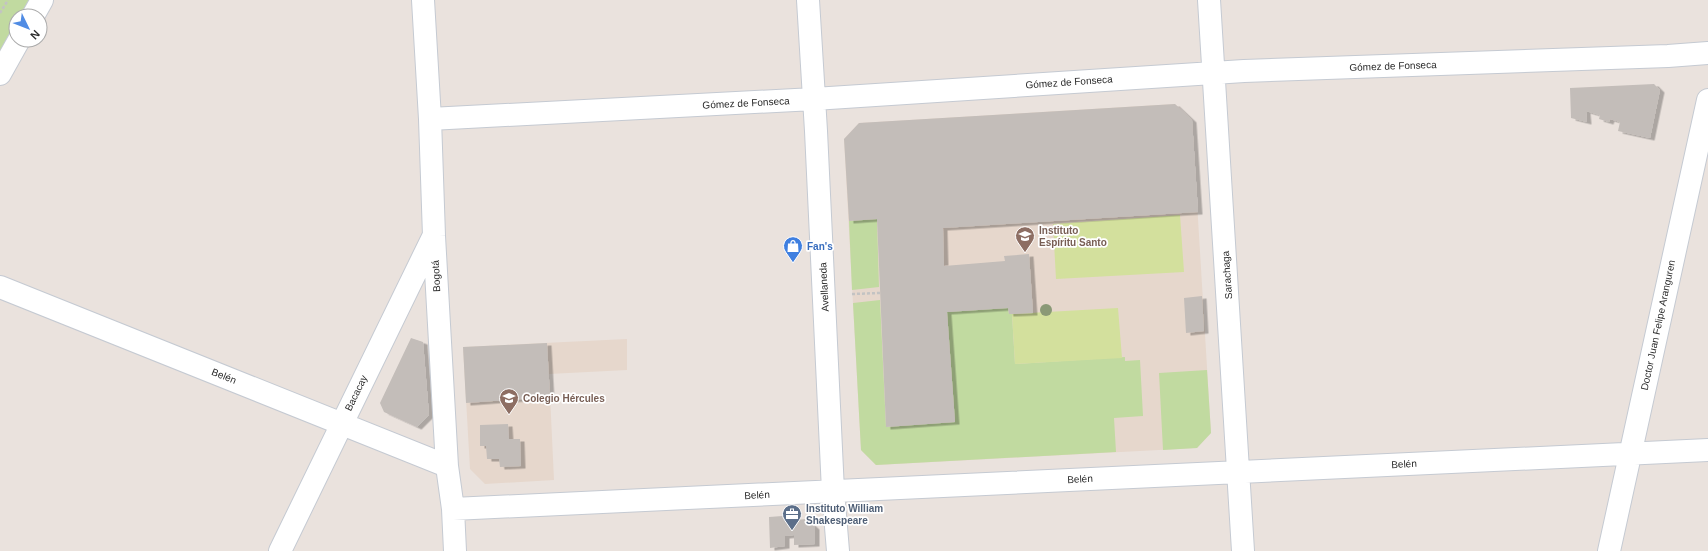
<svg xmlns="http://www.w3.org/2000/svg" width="1708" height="551" font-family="Arial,sans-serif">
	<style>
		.education { fill: #e6d7cc }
		.green { fill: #c1daa0 }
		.pitch { fill: #d3e09d }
		.building { fill: #c3bdb9; filter: url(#shadow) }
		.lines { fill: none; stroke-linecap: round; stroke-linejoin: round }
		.minor-casing { stroke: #c5cad2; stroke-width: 24 }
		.path { stroke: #c3c3c3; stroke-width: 2.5; stroke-dasharray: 3 2; stroke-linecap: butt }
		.minor { stroke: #fff; stroke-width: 22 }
		.tree { fill: #8a9976 }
		.labels { text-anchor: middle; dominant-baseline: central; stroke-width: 3.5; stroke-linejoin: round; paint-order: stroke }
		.street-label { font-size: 10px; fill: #2a2a2a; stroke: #fff }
		.education-label { font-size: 10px; font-weight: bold; fill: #785e54; stroke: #fff; text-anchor: start }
		.shop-label { font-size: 10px; font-weight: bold; fill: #366cbe; stroke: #fff; text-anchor: start }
		.service-label { font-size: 10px; font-weight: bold; fill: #4e5e75; stroke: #fff; text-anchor: start }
	</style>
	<defs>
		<filter id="shadow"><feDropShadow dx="4.5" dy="2.5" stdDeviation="0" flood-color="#0004"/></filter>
	</defs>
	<rect width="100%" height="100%" fill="#eae2dd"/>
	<path class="education" d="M1175,104L1192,120L1211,433L1197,448L876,465L861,450L844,139L859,123Z
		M627,339V370L549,374L554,480L485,484L470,469L463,347Z"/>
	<path class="green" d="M0,0H30L21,16H16V25L0,53Z
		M877,219L879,287L852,290L849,221Z
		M880,300L886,427L955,422L947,312L1008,308L1009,314H1012L1015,364L1125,357V361L1140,360L1143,416L1114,418L1116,452L876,465L861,450L853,303Z
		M1207,370L1211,433L1197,448L1163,450L1159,373Z"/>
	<path class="pitch" d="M1180,215L1184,272L1056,279L1053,224Z
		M1118,308L1122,358L1015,364L1012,314Z"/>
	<path class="building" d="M1654,84L1660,90L1650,138L1618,131L1620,122L1610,119L1609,122L1599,119L1600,115L1586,111L1587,122L1571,118L1570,88Z
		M1175,104L1192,120L1198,212L943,228L944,266L1005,261L1004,256L1029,254L1033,313L1009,314L1008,308L947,312L955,422L886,427L877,219L849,221L844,139L859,123Z
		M1202,296L1204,331L1186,333L1184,298Z
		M411,338L423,342L429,415L417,427L384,412L380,403Z
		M547,343L550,397L466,403L463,347Z
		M508,424L509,439H520L521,466L500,467L499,459H487L486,446H480V425Z
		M796,515V520L806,519L815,527V544L794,545V535L785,536V546L770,548L769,517Z"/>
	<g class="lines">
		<defs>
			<path id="minor" d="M423,0L430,119L434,236L447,466L453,509L455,551
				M808,0L816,131L833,491L838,551
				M1209,0L1243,551
				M33,16L42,0
				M0,74L19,40
				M430,119L814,99L1244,71L1668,56L1708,53
				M0,287L447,466
				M453,509L1708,450
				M280,551L433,237
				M1609,551L1708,100"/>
		</defs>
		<use href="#minor" class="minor-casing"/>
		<path class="path" d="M0,13L8,0
			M852,294L880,293"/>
		<use href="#minor" class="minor"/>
	</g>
	<circle class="tree" cx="1046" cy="310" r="6"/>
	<defs>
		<symbol id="school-pin" viewBox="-11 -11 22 30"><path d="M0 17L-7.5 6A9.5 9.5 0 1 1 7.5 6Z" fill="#8d6e63" stroke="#fff"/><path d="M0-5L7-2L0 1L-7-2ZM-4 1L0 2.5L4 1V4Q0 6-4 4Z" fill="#fff"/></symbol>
		<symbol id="shop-pin" viewBox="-11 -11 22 30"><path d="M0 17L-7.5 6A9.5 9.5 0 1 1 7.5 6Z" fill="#3f7fe0" stroke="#fff"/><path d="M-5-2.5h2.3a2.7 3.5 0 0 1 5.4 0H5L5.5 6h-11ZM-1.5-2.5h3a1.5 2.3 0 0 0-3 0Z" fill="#fff"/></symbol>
		<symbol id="office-pin" viewBox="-11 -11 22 30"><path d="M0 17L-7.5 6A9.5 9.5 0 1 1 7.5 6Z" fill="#5c6f8a" stroke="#fff"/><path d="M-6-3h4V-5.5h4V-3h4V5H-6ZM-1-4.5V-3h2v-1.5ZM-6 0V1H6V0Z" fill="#fff"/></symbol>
	</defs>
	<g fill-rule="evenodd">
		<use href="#school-pin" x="1014" y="225" width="22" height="30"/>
		<use href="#shop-pin" x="782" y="235" width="22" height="30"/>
		<use href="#school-pin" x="498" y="387" width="22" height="30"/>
		<use href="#office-pin" x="781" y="503" width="22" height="30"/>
	</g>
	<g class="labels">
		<g class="street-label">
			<text transform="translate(1393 66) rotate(-2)">Gómez de Fonseca</text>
			<text transform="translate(1069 82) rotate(-4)">Gómez de Fonseca</text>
			<text transform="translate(746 103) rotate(-3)">Gómez de Fonseca</text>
			<text transform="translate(1227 275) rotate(-94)">Sarachaga</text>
			<text transform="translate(436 276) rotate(-93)">Bogotá</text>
			<text transform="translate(824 287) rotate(-93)">Avellaneda</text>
			<text transform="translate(1658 325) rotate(-78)">Doctor Juan Felipe Aranguren</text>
			<text transform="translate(224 376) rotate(22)">Belén</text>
			<text transform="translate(356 393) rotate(-64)">Bacacay</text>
			<text transform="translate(1404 464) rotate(-3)">Belén</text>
			<text transform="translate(1080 479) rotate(-3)">Belén</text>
			<text transform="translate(757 495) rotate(-3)">Belén</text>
		</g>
		<g class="education-label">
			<text x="1039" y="230">Instituto<tspan x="1039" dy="12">Espíritu Santo</tspan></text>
			<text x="523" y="398">Colegio Hércules</text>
		</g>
		<g class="shop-label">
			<text x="807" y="246">Fan's</text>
		</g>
		<g class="service-label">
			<text x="806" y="508">Instituto William<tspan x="806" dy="12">Shakespeare</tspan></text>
		</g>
	</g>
	<g transform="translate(28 28) rotate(133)"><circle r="19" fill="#ffffff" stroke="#aaaaaa"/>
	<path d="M0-3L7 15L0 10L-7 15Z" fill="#508ce4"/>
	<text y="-6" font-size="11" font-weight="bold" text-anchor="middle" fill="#2a2a2a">N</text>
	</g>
</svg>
